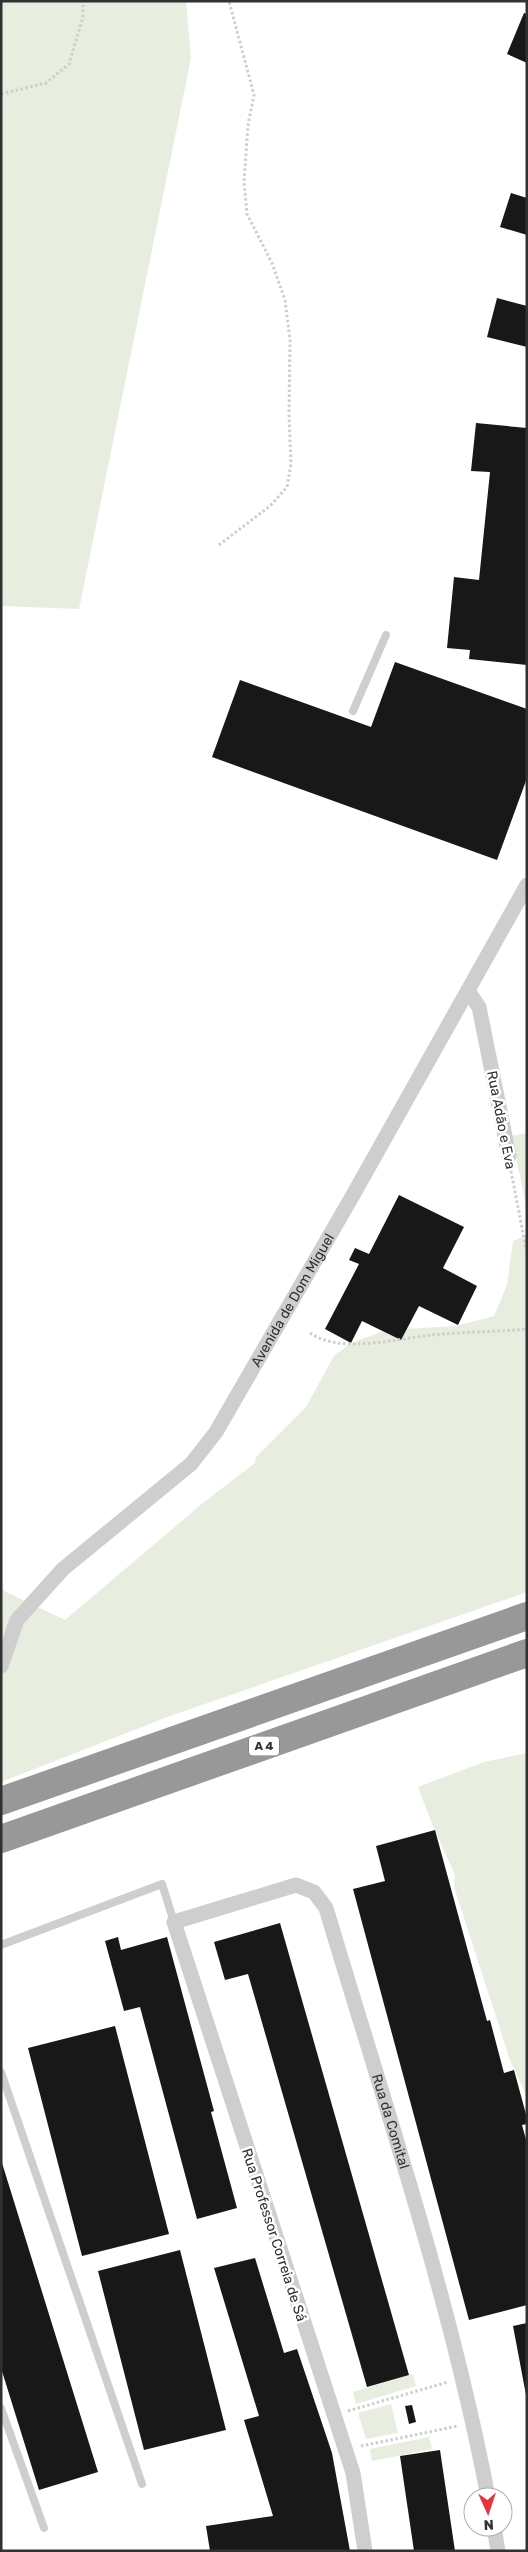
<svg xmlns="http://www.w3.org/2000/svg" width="528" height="2552" font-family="Rubik,sans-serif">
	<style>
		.green { fill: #e7eedf }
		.building { fill: #181818 }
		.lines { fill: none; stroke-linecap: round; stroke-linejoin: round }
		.path { stroke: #cecece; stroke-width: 3; stroke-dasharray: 2.5 2.5; stroke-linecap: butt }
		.service { stroke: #cecece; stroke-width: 8 }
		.minor { stroke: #cecece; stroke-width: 15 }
		.motorway { stroke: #989898; stroke-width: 28 }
		.labels { text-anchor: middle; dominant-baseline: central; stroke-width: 5; stroke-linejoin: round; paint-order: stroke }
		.shield { fill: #fff; stroke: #6f6f6f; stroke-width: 1 }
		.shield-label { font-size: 12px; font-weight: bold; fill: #313131 }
		.street-label { font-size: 14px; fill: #313131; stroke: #fff }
	</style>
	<rect width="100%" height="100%" fill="#fff"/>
	<path class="green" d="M1,1H186L191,58L79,609L1,606Z
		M527,1133V1211L512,1136Z
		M527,1235V1592L170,1716L1,1782V1583L4,1591L65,1620L204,1502L255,1463L256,1457L306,1407L334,1356L349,1344L386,1330L456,1326L494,1316L507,1285L513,1241Z
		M527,1753V2097L510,2060L454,1887L455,1875L432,1824L418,1787L484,1762Z
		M413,2374L416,2386L356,2404L353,2392Z
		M391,2404L398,2433L366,2439L358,2413Z
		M429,2437L432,2449L372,2461L370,2449Z"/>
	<path class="building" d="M524,13L527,14V63L507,54Z
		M511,193L527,198V235L500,227Z
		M497,298L527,306V347L487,337Z
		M476,423L527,428V665L469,659L470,650L447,648L454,577L479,580L490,472L471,471Z
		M395,662L527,709V778L497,860L212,757L240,680L371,727Z
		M399,1195L464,1227L443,1268L477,1286L458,1325L419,1306L401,1340L362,1321L351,1343L325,1329L359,1264L349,1260L355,1248L369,1254Z
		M435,1830L487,2021L490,2020L504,2073L514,2070L527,2118V2124L522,2125L527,2143V2305L469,2320L353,1889L385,1881L376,1846Z
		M280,1923L409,2375L367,2387L248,1974L225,1980L214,1942Z
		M118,1937L121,1950L167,1937L214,2111L211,2112L237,2208L197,2219L140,2007L124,2011L105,1941Z
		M115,2026L169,2234L82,2256L28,2048Z
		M2,2163L98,2472L39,2490L1,2368Z
		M180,2250L226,2430L144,2450L98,2271Z
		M255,2258L284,2353L297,2349L332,2453L350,2551H210L206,2526L273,2516L244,2420L259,2416L214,2268Z
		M527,2323V2395H526L513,2326Z
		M412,2405L416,2422L409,2424L405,2406Z
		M440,2450L455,2551H414L400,2456Z"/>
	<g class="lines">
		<path class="path" d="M1,94L46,83L69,64L83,17V1
			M219,545L270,506L287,487L291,464L289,414L290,340L285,300L272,263L247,214L244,182L248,125L254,95L229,1
			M511,1171L527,1254
			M310,1333C340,1354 396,1339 431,1335C462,1332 495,1332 527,1329
			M348,2411L448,2382
			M361,2446L458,2426"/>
		<path class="service" d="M353,711L386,635
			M1,1945L162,1884L174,1922
			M1,2072L142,2484
			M1,2408L44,2528"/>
		<g class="minor">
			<path d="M468,991L479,1007L509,1156"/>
			<path id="s1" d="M1,1666L17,1620L63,1569L191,1464L216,1432L353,1195L527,885"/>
			<path d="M494,2527L498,2551"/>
			<path id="s2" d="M365,2551L353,2473L174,1922L296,1885L314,1892L326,1908C384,2103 450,2297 488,2497"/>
		</g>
		<path class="motorway" d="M1,1801L527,1616
			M1,1839L527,1653"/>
	</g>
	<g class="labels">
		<rect class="shield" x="249" y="1736.5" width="30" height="19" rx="4"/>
		<g class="shield-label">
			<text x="264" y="1746">A 4</text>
		</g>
		<g class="street-label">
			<text transform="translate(501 1120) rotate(79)">Rua Adão e Eva</text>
			<text stroke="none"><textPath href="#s1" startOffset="476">Avenida de Dom Miguel</textPath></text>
			<text stroke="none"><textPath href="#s2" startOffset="1048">Rua da Comital</textPath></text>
			<text transform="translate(274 2235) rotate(72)">Rua Professor Correia de Sá</text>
		</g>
	</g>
	<rect width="528" height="2552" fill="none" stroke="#313131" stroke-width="5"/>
	<g transform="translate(488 2512) rotate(177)"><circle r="24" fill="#ffffff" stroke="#adadad"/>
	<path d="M0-4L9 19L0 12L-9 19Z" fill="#eb313e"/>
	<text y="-8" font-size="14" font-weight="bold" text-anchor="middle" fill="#313131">N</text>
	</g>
</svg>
